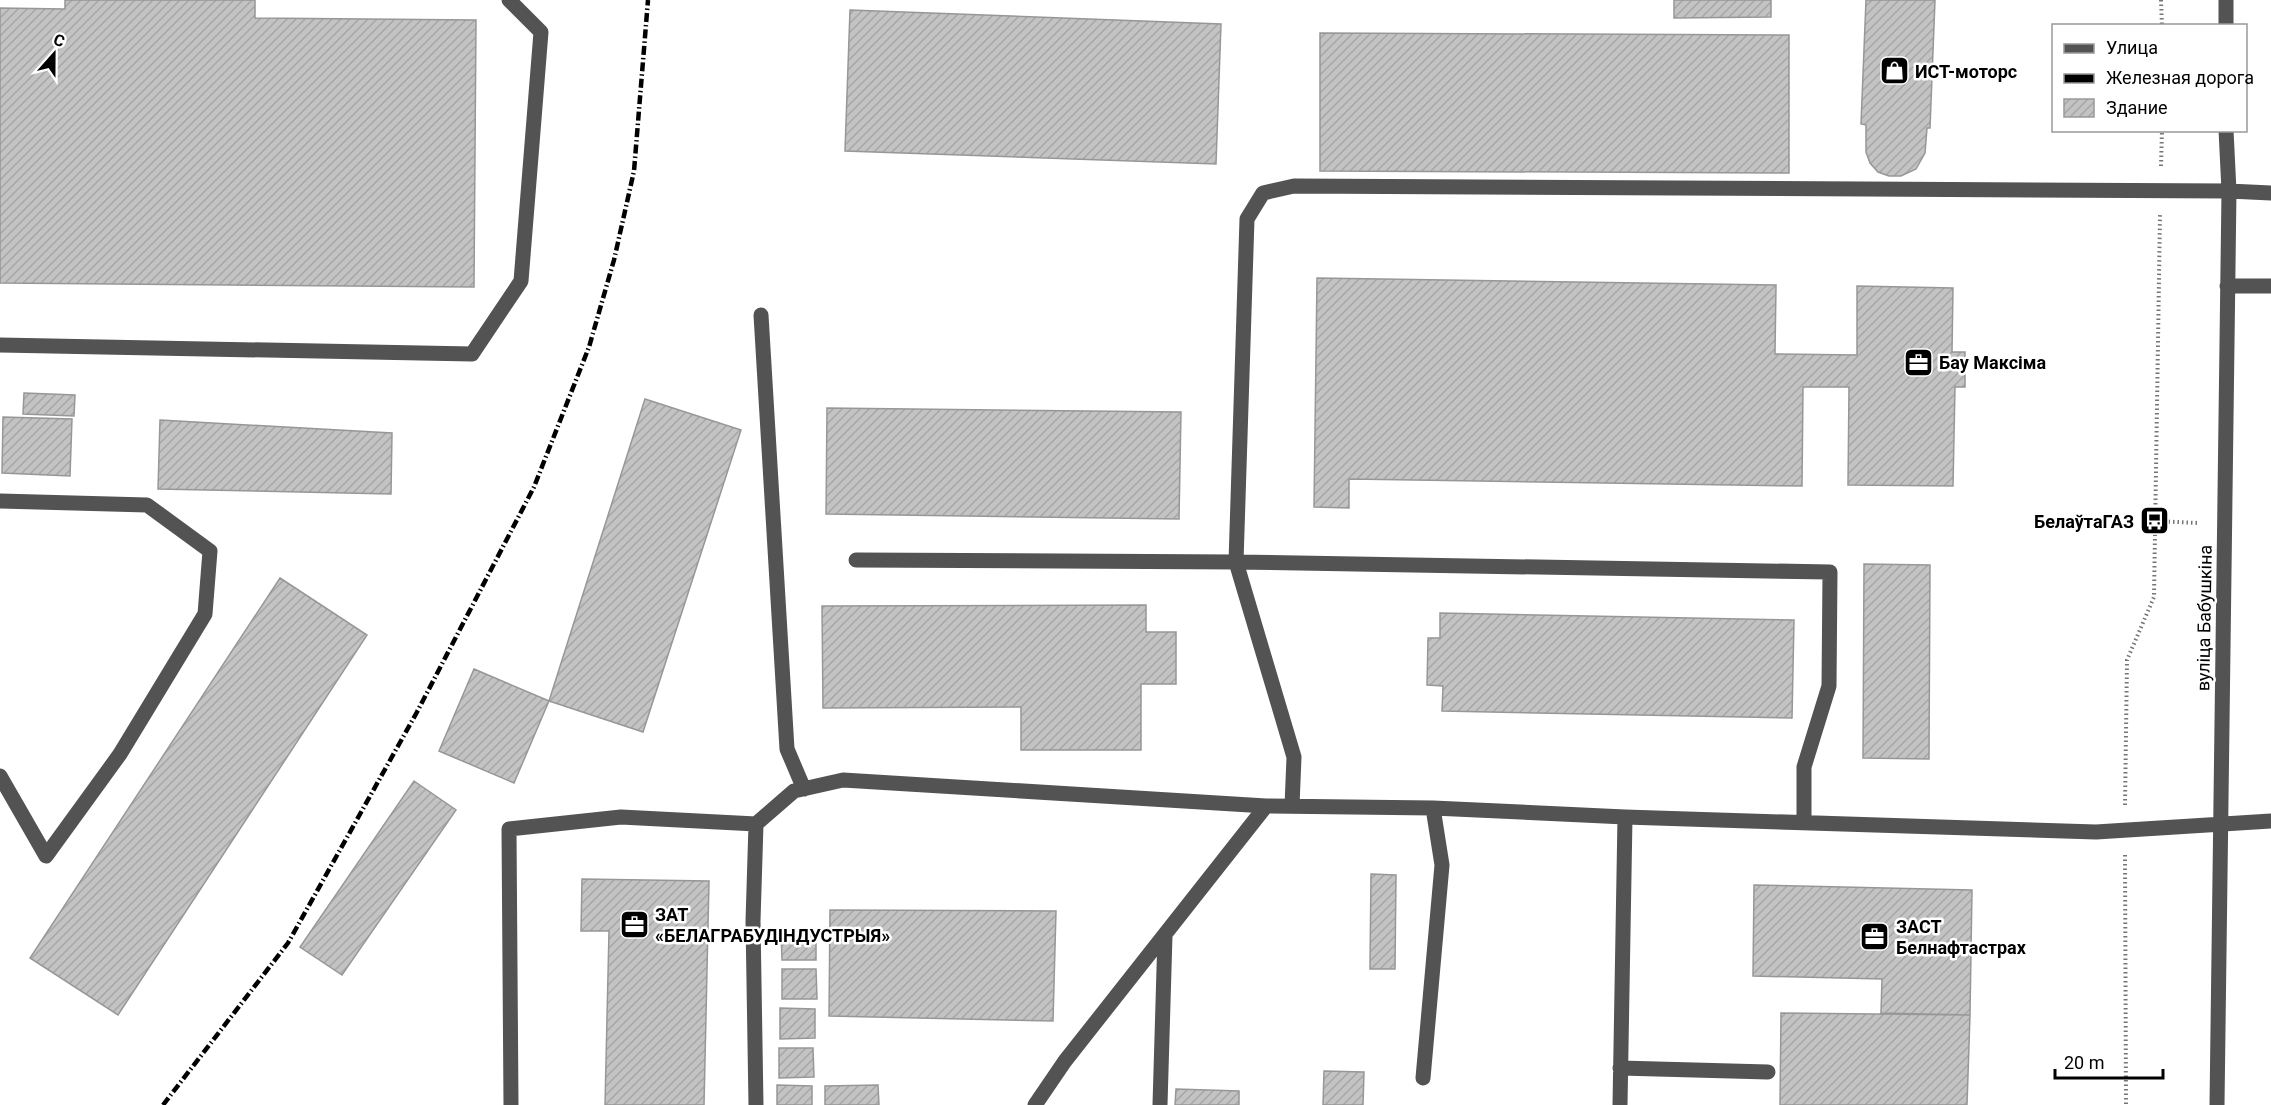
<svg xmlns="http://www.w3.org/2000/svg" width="2271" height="1105" font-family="Roboto,sans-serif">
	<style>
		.building { fill: url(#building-hatch); stroke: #979797; stroke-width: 1.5 }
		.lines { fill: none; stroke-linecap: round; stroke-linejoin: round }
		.path { stroke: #757575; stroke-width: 4; stroke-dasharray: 1.5 3; stroke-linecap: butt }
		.minor { stroke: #535353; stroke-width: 15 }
		.rail { stroke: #000; stroke-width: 4.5; stroke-dasharray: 9 3 1.5 3; stroke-linecap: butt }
		.labels { text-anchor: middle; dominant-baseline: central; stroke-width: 5; stroke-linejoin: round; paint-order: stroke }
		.poi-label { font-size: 18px; font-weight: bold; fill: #000; stroke: #fff; text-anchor: start }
		.street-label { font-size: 18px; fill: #000; stroke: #fff }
	</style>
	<defs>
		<pattern id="building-hatch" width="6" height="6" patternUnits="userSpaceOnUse" patternTransform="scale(1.5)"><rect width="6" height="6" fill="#c3c3c3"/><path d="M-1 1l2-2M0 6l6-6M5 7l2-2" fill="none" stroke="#a6a6a6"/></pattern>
	</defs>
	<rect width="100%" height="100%" fill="#fff"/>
	<path class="building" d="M65,0H255V18L476,20L474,287L0,283V8L65,9Z
		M1674,0H1771V17L1674,18Z
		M1866,0H1935L1930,128H1927L1925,153L1916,169L1901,176H1889L1878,172L1870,163L1866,152V125L1861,124Z
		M850,10L1221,24L1216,164L845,151Z
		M1320,33L1789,35V173L1320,171Z
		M1317,278L1776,285L1775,354L1857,355V286L1953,288L1952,352H1965V387H1955L1953,486L1848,485L1849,387H1803L1802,486L1349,479V508L1314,507Z
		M24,393L75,395L74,416L23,414Z
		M645,399L741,430L643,732L549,701Z
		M827,408L1181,412L1179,519L826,514Z
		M3,417L72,419L70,476L2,473Z
		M160,420L392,433L391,494L158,489Z
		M1864,564L1930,565L1929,759L1863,758Z
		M280,578L367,635L118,1015L30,958Z
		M1146,605V632H1176V684H1141V750H1021V707L823,708L822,606Z
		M1440,613L1794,620L1792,718L1442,711L1443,686L1427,685L1428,638H1440Z
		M474,669L549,701L514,783L439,751Z
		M414,781L456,810L342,975L300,947Z
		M1371,874L1396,875L1395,969H1370Z
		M582,879L709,881L704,1105H605L609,931H581Z
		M1754,885L1972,890L1970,1015L1881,1013L1882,979L1753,976Z
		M830,910L1056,911L1053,1021L829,1016Z
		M781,930H816V960H782Z
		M782,969H816L817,999H782Z
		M780,1008L815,1009V1038L780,1039Z
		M1781,1013L1970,1015L1967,1105H1780Z
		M779,1048H813L814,1077L779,1078Z
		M1324,1071L1364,1072L1363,1105H1323Z
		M777,1085L812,1086V1105H777Z
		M878,1085L879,1105H825V1086Z
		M1176,1089L1239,1091V1105H1175Z"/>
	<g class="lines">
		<path class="path" d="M2161,0L2162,26
			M2161,166L2162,130
			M2155,521L2199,523
			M2125,805L2127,660L2154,597L2160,215
			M2125,855L2126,1105"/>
		<path class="minor" d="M2226,0V26
			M2227,286H2271
			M761,315L787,749L804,789
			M0,345L472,354L521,281L541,32L509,0
			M0,501L147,505L210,551L205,614L120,754L46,856L0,776
			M856,560L1236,562L1830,572L1829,686L1804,767V822
			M1292,806L1294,757L1236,562L1247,219L1263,193L1294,186L2229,191L2271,193
			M1620,1068L1768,1072
			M1423,1078L1442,865L1433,808
			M511,1105L509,829L621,817L756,824L794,791L843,780L1266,806L1433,808L1625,817L2096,832L2271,821
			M756,1105L753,921L756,824
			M1035,1105L1065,1061L1266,806
			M1160,1105L1165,935
			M1620,1105L1625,817
			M2217,1105L2229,191L2226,130"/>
		<path class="rail" d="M163,1105L288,943L417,712L534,487L589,347L614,260L634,171L648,0"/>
	</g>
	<defs>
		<symbol id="shop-square" viewBox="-11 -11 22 22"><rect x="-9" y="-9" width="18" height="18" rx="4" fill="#000" stroke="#fff"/><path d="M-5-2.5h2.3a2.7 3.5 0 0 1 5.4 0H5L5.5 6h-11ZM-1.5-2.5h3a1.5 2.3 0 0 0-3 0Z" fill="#fff"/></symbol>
		<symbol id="office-square" viewBox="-11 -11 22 22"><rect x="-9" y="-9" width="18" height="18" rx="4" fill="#000" stroke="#fff"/><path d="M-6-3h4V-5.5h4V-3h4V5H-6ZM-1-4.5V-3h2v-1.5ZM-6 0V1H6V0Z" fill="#fff"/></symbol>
		<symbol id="bus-square" viewBox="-11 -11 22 22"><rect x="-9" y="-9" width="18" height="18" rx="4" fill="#000" stroke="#fff"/><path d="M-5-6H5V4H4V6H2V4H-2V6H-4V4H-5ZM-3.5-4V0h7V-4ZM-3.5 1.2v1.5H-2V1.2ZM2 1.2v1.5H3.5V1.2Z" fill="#fff"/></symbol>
	</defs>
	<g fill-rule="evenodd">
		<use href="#shop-square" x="1878" y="54" width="33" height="33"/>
		<use href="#office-square" x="1902" y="346" width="33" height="33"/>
		<use href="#bus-square" x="2138" y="504" width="33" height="33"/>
		<use href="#office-square" x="618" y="908" width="33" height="33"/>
		<use href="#office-square" x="1858" y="920" width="33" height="33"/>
	</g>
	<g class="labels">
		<g class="poi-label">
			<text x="1915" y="71">ИСТ-моторс</text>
			<text x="1939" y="362">Бау Максіма</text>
			<text x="2134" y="521" text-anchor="end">БелаўтаГАЗ</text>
			<text x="655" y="914">ЗАТ<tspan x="655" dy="21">«БЕЛАГРАБУДIНДУСТРЫЯ»</tspan></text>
			<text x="1896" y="926">ЗАСТ<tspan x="1896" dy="21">Белнафтастрах</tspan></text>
		</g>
		<g class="street-label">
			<text transform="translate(2204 618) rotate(-89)">вуліца Бабушкіна</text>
		</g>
	</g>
	<rect x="2052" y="24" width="195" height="108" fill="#ffffff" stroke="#999999" stroke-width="1.5"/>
	<rect x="2064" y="44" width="30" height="9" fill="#535353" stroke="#999999" stroke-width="1.5"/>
	<text x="2106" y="54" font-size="18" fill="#000000">Улица</text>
	<rect x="2064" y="74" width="30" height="9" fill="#000000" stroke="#999999" stroke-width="1.5"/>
	<text x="2106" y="84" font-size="18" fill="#000000">Железная дорога</text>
	<rect x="2064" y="99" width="30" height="18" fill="url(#building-hatch)" stroke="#999999" stroke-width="1.5"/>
	<text x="2106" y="114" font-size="18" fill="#000000">Здание</text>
	<g transform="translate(54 54) rotate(21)" stroke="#ffffff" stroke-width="4.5" paint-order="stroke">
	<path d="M0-4.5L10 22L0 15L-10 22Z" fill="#000000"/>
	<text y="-9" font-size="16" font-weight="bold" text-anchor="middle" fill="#000000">С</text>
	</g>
	<path d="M2055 1069v9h108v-9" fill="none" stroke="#000000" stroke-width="3"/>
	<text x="2064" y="1069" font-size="18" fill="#000000" stroke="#ffffff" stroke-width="4.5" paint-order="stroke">20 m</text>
</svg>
